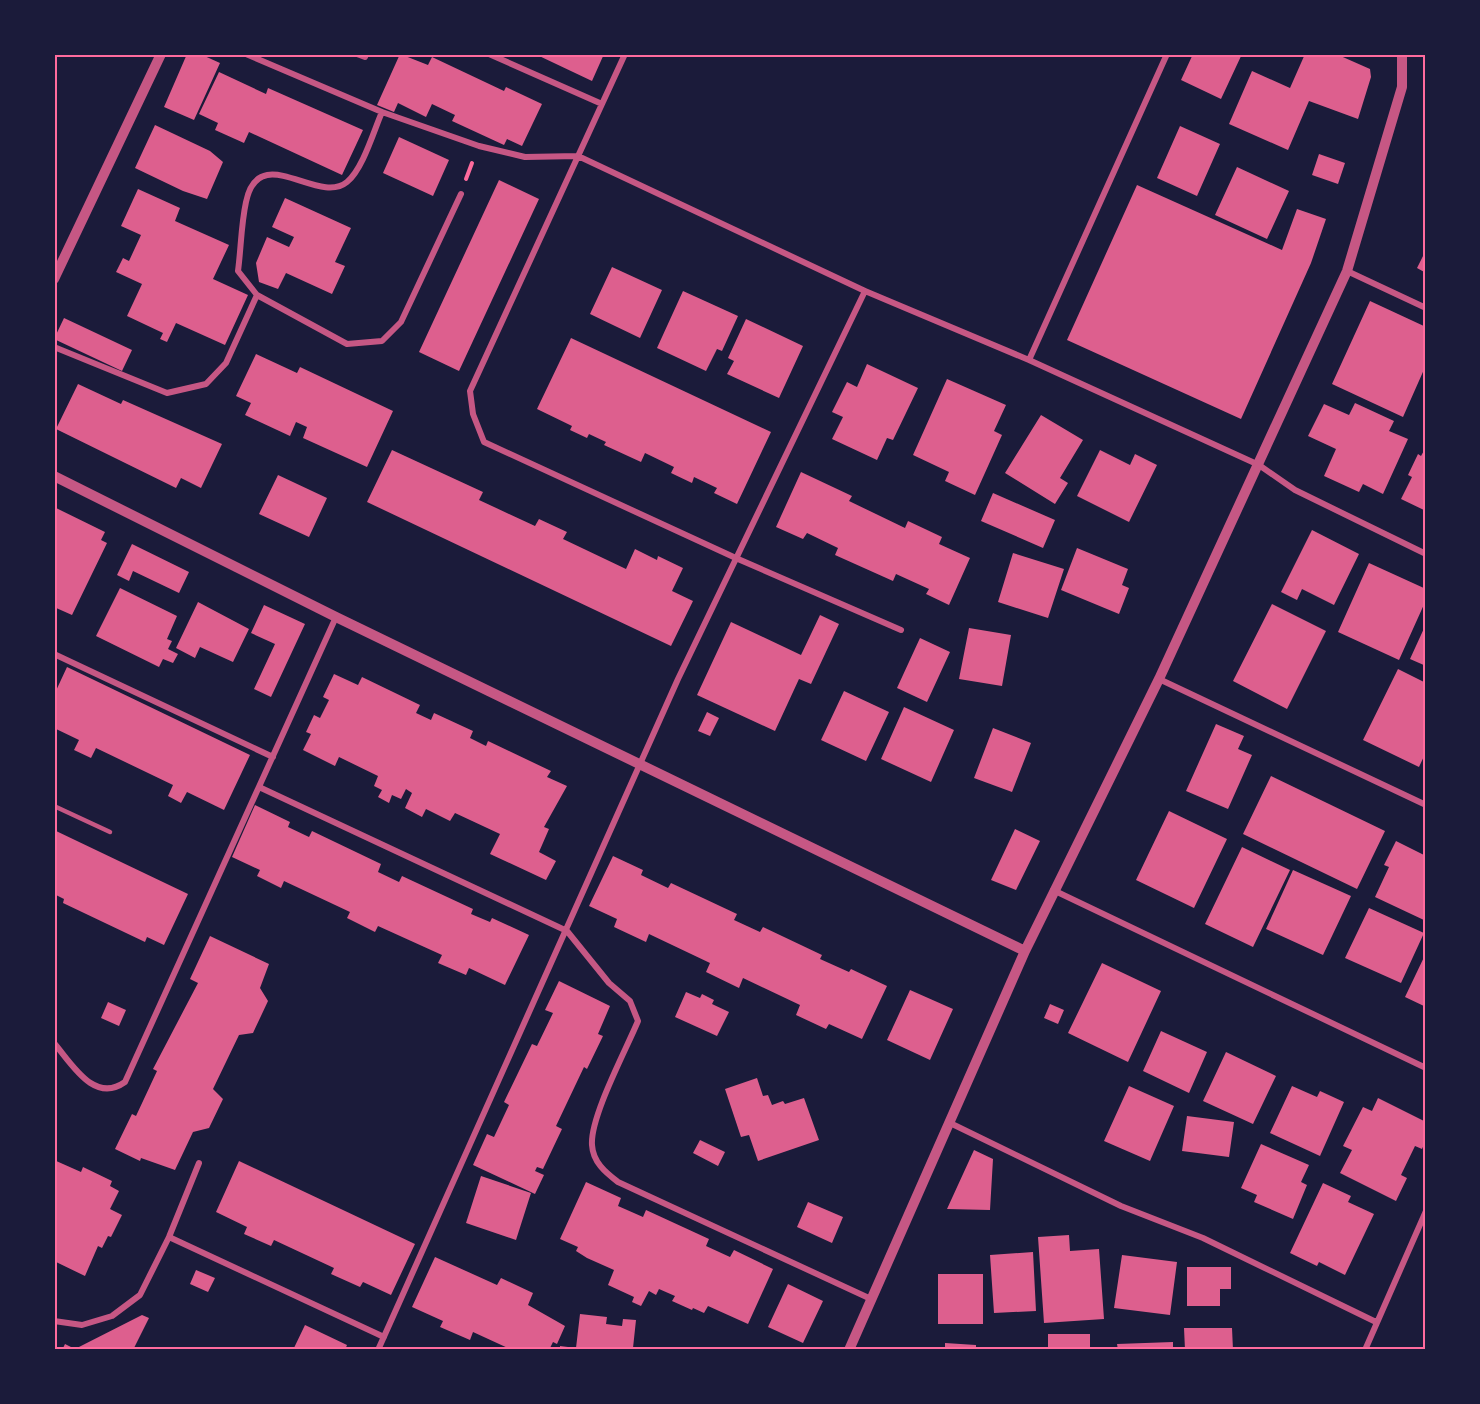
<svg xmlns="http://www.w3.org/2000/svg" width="1480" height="1404" font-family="'PT Sans Narrow',sans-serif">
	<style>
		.building { fill: #dd5f8e }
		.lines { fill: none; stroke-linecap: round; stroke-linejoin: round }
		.path { stroke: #ff6b9d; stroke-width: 4 }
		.service { stroke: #c65784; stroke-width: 4.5 }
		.minor { stroke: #c65784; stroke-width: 6 }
		.tertiary { stroke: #c65784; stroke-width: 10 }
		.neatline { fill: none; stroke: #ff6b9d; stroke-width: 2 }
	</style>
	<rect width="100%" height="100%" fill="#1b1b3a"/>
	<path class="building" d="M187,54H200L220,63L194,120L164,107Z
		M400,54L428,65L432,57L504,91L506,87L542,104L522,146L507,139L504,145L452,121L455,115L432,104L426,117L398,103L394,112L377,105Z
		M535,54H604L592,81Z
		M1193,54H1242L1221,99L1181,80Z
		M1305,54H1336L1370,69L1371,77L1358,119L1309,101L1288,150L1229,124L1252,71L1290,88Z
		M219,72L266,94L268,88L363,130L342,175L249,132L244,143L215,130L218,123L199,114Z
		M155,125L210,151L223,162L207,199L183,191L135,168Z
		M1180,126L1220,144L1197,196L1157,178Z
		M399,137L449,160L433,196L383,173Z
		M1319,154L1345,163L1338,184L1312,175Z
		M1237,167L1289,191L1267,239L1215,215Z
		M499,180L539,199L459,371L419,352Z
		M1137,185L1282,250L1297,209L1326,219L1311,263L1241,419L1067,340Z
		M138,189L180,208L175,221L229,245L213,279L248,295L225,345L176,323L167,342L160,339L163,333L127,316L142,284L116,272L123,258L129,261L141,235L121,226Z
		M285,198L351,228L335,262L345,266L332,294L286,273L278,289L259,282L256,263L267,237L289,247L294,237L272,227Z
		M1426,250V273L1417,268Z
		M612,267L662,290L640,338L590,314Z
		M683,291L738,316L722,351L717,349L706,371L657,348Z
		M1370,301L1426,327V365L1403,417L1332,384Z
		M64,318L132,350L122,371L54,339Z
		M746,319L803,346L779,398L727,374L734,361L728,358Z
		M571,338L771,432L737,504L714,493L717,488L694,477L692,483L671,473L674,467L645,453L641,462L604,445L606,442L589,434L587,438L570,430L572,426L537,409Z
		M256,354L297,373L300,367L393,411L367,467L303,438L307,427L296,422L290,436L245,415L251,403L236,396Z
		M867,364L918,388L893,440L887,438L877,460L832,439L843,417L832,412L847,382L857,387Z
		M947,379L1006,405L994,431L1002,435L975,495L945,481L949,472L913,455Z
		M78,384L121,404L123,400L222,444L201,488L181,478L176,488L56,429Z
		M1355,403L1394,421L1389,431L1408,439L1383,494L1363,484L1359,492L1324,476L1336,449L1308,436L1324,404L1349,415Z
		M1041,415L1083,440L1060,478L1068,483L1055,504L1005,473Z
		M1426,447V511L1401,499L1412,477L1408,475L1418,454L1421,456Z
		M392,450L483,492L479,500L535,526L539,519L567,532L563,539L626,569L635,549L657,560L658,556L683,568L672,591L693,601L671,646L367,502Z
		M1100,450L1130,465L1135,454L1157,465L1129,522L1077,496Z
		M801,472L852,496L849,501L905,528L908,521L942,537L939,544L970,558L949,605L926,594L929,589L896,574L893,581L835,555L838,548L807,533L803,539L776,527Z
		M278,475L327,498L309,537L259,514Z
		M993,493L1055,520L1043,548L981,521Z
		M54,507L105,532L101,540L107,543L72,615L54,607Z
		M1312,530L1359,554L1334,605L1302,589L1297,600L1281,592Z
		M132,544L189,572L179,593L133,571L129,581L117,575Z
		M1077,548L1128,569L1122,585L1129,588L1119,614L1061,590Z
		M1013,553L1064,569L1048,618L998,602Z
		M1369,563L1426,589V600L1399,660L1338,632Z
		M120,588L177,616L167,639L172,641L168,649L178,654L173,663L163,659L159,667L96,636Z
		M198,602L249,629L233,662L200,647L195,658L176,648Z
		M1272,604L1326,631L1287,709L1233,681Z
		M264,605L305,624L271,697L254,689L275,644L251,633Z
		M820,615L839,624L811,684L799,679L775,731L697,695L731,622L801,655Z
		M1426,624V666L1410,659Z
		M969,628L1011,635L1002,686L959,679Z
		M920,638L950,652L927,702L897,688Z
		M67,667L250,755L224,810L187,792L181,803L168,796L173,785L96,748L91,758L74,750L79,740L54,728V695Z
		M1398,669L1426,683V752L1419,767L1363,740Z
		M334,674L358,685L362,677L420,705L416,713L431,720L434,713L473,731L470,738L486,746L488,741L551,771L547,777L567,786L544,827L549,829L539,852L556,861L546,880L490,854L500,834L455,813L450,821L426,809L422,817L405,808L412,793L406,789L401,799L392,795L389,803L378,797L382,790L374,786L378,776L339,757L335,766L303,750L311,734L306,732L314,715L320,718L329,700L323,697Z
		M844,691L889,712L866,761L821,740Z
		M904,707L954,730L931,782L881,759Z
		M707,712L719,718L710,736L698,731Z
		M1216,724L1244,736L1238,749L1252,755L1228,809L1186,791Z
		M993,728L1031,743L1012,792L974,778Z
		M1271,776L1385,831L1357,889L1243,834Z
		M255,805L290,822L288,827L309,837L312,831L381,864L378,872L399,882L402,876L473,909L471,914L490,922L492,918L529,935L505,985L469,968L466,975L438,963L442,955L378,926L375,932L347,918L350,912L284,881L281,888L257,876L260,870L232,857Z
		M1169,811L1227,839L1194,908L1136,880Z
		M1015,829L1040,841L1016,890L991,880Z
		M54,830L188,894L164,945L147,937L145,942L63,903L64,899L54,894Z
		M1396,841L1426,856V921L1375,897L1389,867L1384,865Z
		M1242,847L1290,870L1253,947L1205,924Z
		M613,856L643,870L641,875L668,888L671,883L737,914L734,920L760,932L763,927L822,955L820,959L849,972L851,969L887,986L862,1039L829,1024L826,1029L796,1015L800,1005L743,978L739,988L706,972L710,963L649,934L646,942L614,927L617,919L589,906Z
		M1293,870L1351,896L1323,955L1266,929Z
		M1369,908L1424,933L1401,983L1345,958Z
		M210,936L269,964L260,988L268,1001L253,1033L239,1035L213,1089L223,1099L209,1128L193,1132L175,1170L141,1158L140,1161L115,1149L132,1114L136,1116L157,1071L153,1069L198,983L190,979Z
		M1426,953V1007L1405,997Z
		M1102,963L1161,991L1128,1062L1068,1033Z
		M559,981L610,1006L598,1034L603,1036L587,1069L584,1067L556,1126L562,1129L543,1169L537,1167L535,1171L544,1175L535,1194L473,1165L487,1134L494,1137L509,1105L504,1102L532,1044L537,1046L553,1013L545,1010Z
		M910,990L953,1009L930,1060L887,1040Z
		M686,992L700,998L702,994L714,1000L712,1004L729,1012L717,1036L675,1017Z
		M108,1002L126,1010L119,1026L101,1018Z
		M1050,1004L1064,1010L1058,1024L1044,1018Z
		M1161,1031L1207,1052L1189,1093L1143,1071Z
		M1226,1052L1276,1076L1253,1124L1203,1101Z
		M757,1078L763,1096L768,1095L772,1105L783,1101L785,1104L804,1098L819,1140L758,1161L749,1135L741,1137L725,1089Z
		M1129,1086L1174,1106L1150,1161L1104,1141Z
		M1292,1086L1317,1097L1320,1091L1344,1102L1320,1156L1270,1133Z
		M1378,1098L1426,1122V1140L1422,1149L1415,1146L1401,1175L1407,1178L1396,1201L1340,1173L1352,1150L1343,1146L1363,1107L1372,1111Z
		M1187,1116L1234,1122L1229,1157L1182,1151Z
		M700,1140L725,1152L718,1166L693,1153Z
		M1261,1144L1309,1165L1301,1182L1307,1185L1293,1219L1254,1202L1257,1195L1241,1188Z
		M974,1150L993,1159L990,1210L947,1209Z
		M54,1160L81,1172L83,1167L112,1181L110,1186L119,1191L110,1209L122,1215L111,1237L108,1236L102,1248L98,1246L85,1276L54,1261Z
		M239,1161L415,1244L391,1295L363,1282L360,1287L331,1274L334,1268L274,1240L271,1246L244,1234L247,1227L216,1212Z
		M481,1176L531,1193L516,1240L466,1223Z
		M586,1182L621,1198L618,1206L643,1217L646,1210L709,1239L706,1246L730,1257L734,1250L773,1269L748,1324L708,1306L704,1313L693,1308L692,1310L672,1301L675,1296L659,1289L656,1295L649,1291L641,1306L632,1302L634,1297L608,1285L614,1270L587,1258L576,1251L578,1247L560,1239Z
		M1323,1183L1351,1196L1348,1202L1374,1214L1345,1275L1319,1262L1317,1266L1290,1253Z
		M808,1202L843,1217L832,1243L797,1227Z
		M1069,1235L1070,1251L1099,1249L1104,1319L1044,1323L1038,1237Z
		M1033,1252L1036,1311L994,1313L990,1255Z
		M1122,1255L1177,1262L1170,1315L1114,1308Z
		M435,1257L497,1285L501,1278L533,1293L528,1305L565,1326L557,1344L553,1342L549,1350H512L473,1332L470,1340L440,1327L443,1321L412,1307Z
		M1187,1267H1231V1289H1220V1306H1187Z
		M196,1270L215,1278L208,1292L190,1284Z
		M938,1274H983V1324H938Z
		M788,1284L823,1301L803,1343L768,1327Z
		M580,1314L607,1317L606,1324L622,1326L623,1319L636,1320L633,1348L560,1350V1346L576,1348Z
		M142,1315L149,1318L133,1350H62L65,1344L75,1349Z
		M305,1325L347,1345L345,1350H293Z
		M1184,1328H1232L1233,1350H1185Z
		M1048,1334H1090V1350H1048Z
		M1173,1342V1350H1118L1117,1344Z
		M945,1343L976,1345V1350H945Z
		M1315,1347L1316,1350H1278V1348Z"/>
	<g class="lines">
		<path class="path" d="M466,179L472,163"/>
		<path class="service" d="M54,806L110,832"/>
		<path class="minor" d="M246,54L382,112L479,146L525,157L578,156L865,291L1029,360L1259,465L1295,490L1426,554
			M357,54L365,57L366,54
			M489,54L602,104
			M625,54L470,391L473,414L484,442L738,559L901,630
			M382,112C374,130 363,169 347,182C318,206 259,140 246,202C241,225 241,249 238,271L257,295L347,344L382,341L401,322L461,194
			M1347,271L1426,308
			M54,347L167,393L206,384L226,363L257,295
			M1029,360L1167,54
			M54,654L273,757
			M1159,679L1426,805
			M259,787L567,931L609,983L630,1001L638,1021C626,1050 590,1117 592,1145C593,1162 605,1172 618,1182L871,1299
			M1053,890L1426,1068
			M54,1043C72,1064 94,1104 125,1082L336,617
			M948,1122L1121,1206L1203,1238L1376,1322
			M169,1237L384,1337
			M54,1321L82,1325L112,1316L140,1295L169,1237L199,1163
			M378,1350L678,679L865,291
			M1365,1350L1426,1211"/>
		<path class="tertiary" d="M54,279L161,54
			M54,476L336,617L1025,951
			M849,1350L1025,951L1159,679L1347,271L1402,87V54"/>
	</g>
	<rect width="1480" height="1404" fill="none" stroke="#1b1b3a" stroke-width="111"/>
	<rect x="56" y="56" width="1368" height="1292" class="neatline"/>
</svg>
